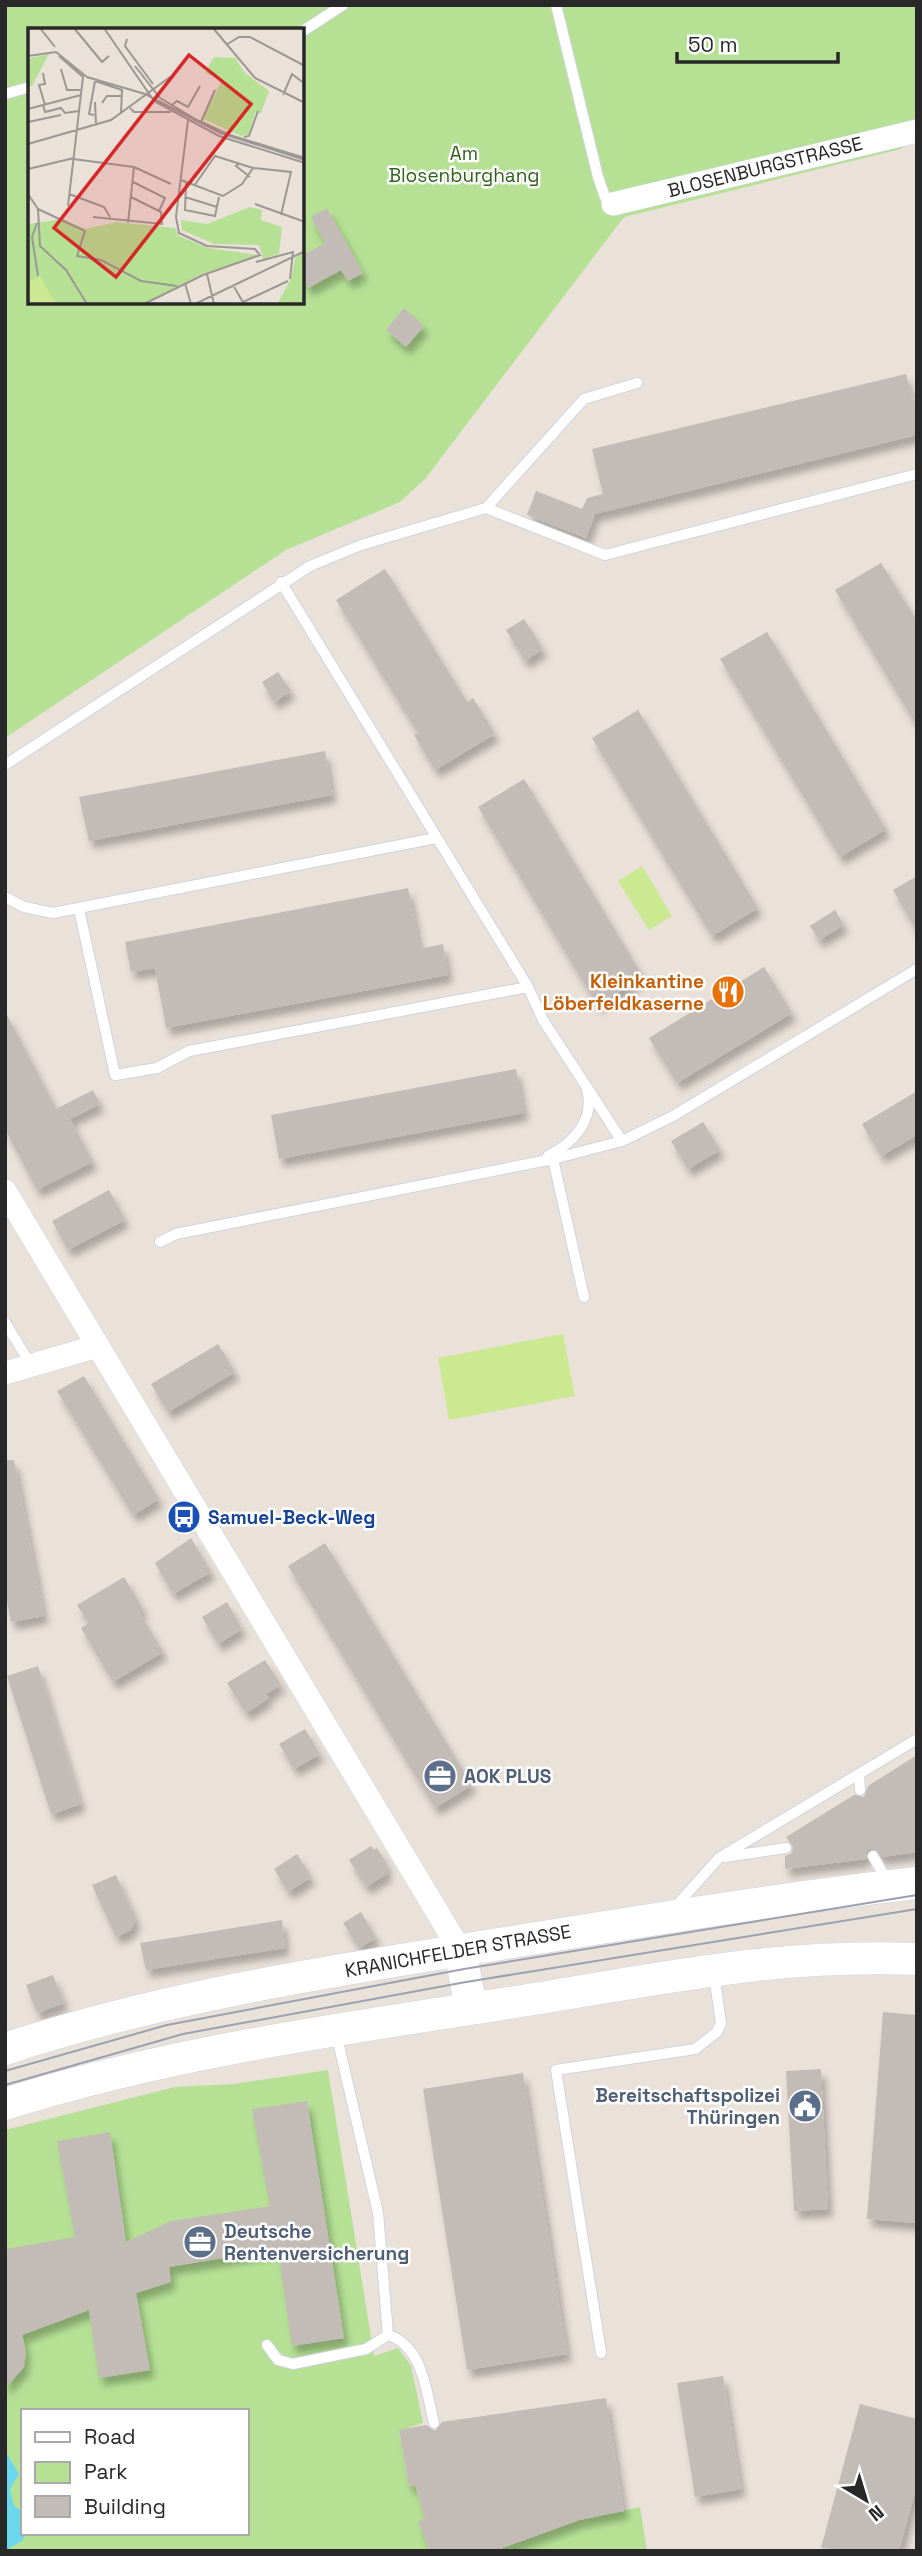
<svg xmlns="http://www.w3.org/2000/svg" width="922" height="2556" font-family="'Space Grotesk',sans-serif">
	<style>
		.green { fill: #b6e195; fill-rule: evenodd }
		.pitch { fill: #cbe990 }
		.water { fill: #6bd7ed }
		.building { fill: #c2bbb6; filter: url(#shadow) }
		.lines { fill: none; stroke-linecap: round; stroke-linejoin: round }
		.lane-casing { stroke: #ced4e1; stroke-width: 12 }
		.street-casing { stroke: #ced4e1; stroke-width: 24 }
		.secondary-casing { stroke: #ced4e1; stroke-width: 33 }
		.lane { stroke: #fff; stroke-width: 10 }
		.street { stroke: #fff; stroke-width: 23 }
		.secondary { stroke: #fff; stroke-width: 32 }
		.tram { stroke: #9ca1b2; stroke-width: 2 }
		.labels { text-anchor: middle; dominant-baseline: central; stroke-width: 5; stroke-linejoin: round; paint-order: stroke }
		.park-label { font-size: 19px; fill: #2f6319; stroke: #fff }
		.street-label { font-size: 19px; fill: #282828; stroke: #fff }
		.food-label { font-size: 19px; font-weight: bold; fill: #c56008; stroke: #fff; text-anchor: end }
		.transit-label { font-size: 19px; font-weight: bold; fill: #164399; stroke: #fff; text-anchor: start }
		.service-label { font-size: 19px; font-weight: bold; fill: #4e5e75; stroke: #fff; text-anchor: start }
		.inset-road { fill: none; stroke: #9c9792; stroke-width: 2 }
		.view { fill: #d62828; fill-opacity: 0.15; stroke: #d62828; stroke-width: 3.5 }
		.inset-edge { fill: none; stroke: #282828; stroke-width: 3.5 }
	</style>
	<defs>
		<filter id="shadow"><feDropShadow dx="4.5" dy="8" stdDeviation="3.5" flood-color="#0004"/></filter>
	</defs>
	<rect width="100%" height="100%" fill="#eae1d9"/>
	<path class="green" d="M5,5H917V127L901,149L624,217L425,479L400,502L286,550L5,738ZM30,30H303V303H30Z
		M328,2070L374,2356L398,2348L411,2366L423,2423L399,2431L409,2486L426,2484L418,2495L422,2509L436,2515L419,2521L430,2551H5V2130L175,2087L233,2084ZM23,2411H247V2533H23Z
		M640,2507L647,2551H494L579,2520Z"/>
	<path class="pitch" d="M642,866L672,916L649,930L618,881Z
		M563,1334L575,1396L449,1420L438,1358Z"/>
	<path class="water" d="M7,2454L19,2474L10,2489L14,2506L23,2512V2533H25L23,2540L5,2551Z"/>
	<path class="building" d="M327,208L363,273L348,281L341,270L308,288L303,279V255L325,243L311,217Z
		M404,308L424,326L406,347L386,330Z
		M906,374L917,418V435L595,514L586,538L527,515L536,491L582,509L587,498L603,494L592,449Z
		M881,563L917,621V726L835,590Z
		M385,569L467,702L473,698L495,734L435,770L414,735L418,733L336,600Z
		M524,619L543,649L525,661L506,630Z
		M767,632L886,829L840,857L720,659Z
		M278,672L291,691L274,702L262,682Z
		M638,710L758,908L712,936L592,738Z
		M325,751L332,795L89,841L79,797Z
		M524,779L643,977L597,1005L478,807Z
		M917,876V931L893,890Z
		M408,888L420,949L443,944L448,975L166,1028L155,968L131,972L125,942Z
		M835,910L844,925L819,940L810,926Z
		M764,967L792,1013L677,1083L649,1038Z
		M5,1011L56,1109L93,1090L100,1104L70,1119L93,1162L37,1190L5,1129Z
		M516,1069L524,1113L279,1159L271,1115Z
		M917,1091V1135L881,1156L862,1124Z
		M703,1122L720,1150L688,1169L671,1141Z
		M109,1190L125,1220L68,1250L52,1221Z
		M218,1344L235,1372L168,1412L151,1384Z
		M84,1376L159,1499L133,1515L57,1391Z
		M5,1460H14L44,1616L11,1622L5,1592Z
		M191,1538L211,1572L173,1594L155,1563Z
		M325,1543L472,1785L435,1808L288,1566Z
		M124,1577L143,1609L139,1612L163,1652L113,1682L81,1628L88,1623L77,1605Z
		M227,1602L242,1629L218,1644L202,1617Z
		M265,1660L281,1685L266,1694L269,1698L246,1713L227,1683Z
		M38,1666L81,1804L51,1814L7,1676Z
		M305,1729L320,1754L294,1769L279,1744Z
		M917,1755V1852L882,1857L872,1848L867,1851L866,1859L785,1869V1856L791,1854L794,1848L786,1837L854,1795L864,1797L868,1786Z
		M371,1846L374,1850L377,1848L388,1866L385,1868L388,1873L366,1887L349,1860Z
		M297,1854L311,1877L288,1892L274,1869Z
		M116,1875L136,1919L131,1930L116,1937L92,1885Z
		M361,1912L376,1938L359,1948L343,1923Z
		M282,1920L285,1948L146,1970L140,1943Z
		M53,1975L64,2003L37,2013L26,1985Z
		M883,2012L917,2015V2223L867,2219Z
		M821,2069L828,2209L794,2211L786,2071Z
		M523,2073L567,2354L467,2370L423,2089Z
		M307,2101L344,2338L292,2346L278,2249L169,2267L171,2282L136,2293L150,2370L99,2378L89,2310L22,2335L26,2351L24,2367L5,2388V2249L75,2237L57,2141L110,2132L126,2242L171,2221L270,2206L252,2109Z
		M723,2376L741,2489L695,2497L677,2383Z
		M606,2398L624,2511L579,2520L494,2551H430L418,2521L425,2519L415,2485L409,2486L399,2430L426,2425L435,2431L442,2422Z
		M860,2404L917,2419V2485L899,2551L821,2548Z"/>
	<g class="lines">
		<defs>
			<path id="lane" d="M556,5L598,177L605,197L613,204
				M303,31L343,5
				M5,94L30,87
				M486,508L605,555L917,474
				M281,582L528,987L543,1020L622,1141
				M5,765L310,566L361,545L486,508L584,399L637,383
				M5,897L24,907L53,913L436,838
				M79,909L115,1075L157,1068L189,1051L528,987
				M548,1156C574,1142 595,1120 587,1089
				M553,1159L584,1297
				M160,1242L176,1234L553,1159L622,1141L673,1116L917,969
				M5,1322L31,1365
				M859,1774L860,1790
				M873,1856L889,1884
				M725,1857L786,1848
				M674,1908L719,1858L917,1739
				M336,2033L378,2213L388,2335C423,2346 426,2391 434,2423
				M267,2345L278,2360L293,2364L366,2349L388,2335
				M601,2353L556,2070L695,2049L717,2032L721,2023L714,1975"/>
			<path id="street" d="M613,204L917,131
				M5,1191L460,1950
				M5,1373L98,1346"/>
			<path id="secondary" d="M460,1950L471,2008
				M5,2049C171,1994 346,1969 518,1941C651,1920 783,1898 917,1883
				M5,2104C176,2050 357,2027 534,1999C664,1978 783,1953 917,1959"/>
		</defs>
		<use href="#lane" class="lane-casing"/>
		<use href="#street" class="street-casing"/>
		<use href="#secondary" class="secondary-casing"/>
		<use href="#lane" class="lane"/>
		<use href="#street" class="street"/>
		<use href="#secondary" class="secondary"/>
		<path class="tram" d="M5,2071L167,2025L464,1969L917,1895
			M5,2085L183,2034L466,1982L917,1909"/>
	</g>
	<defs>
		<symbol id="restaurant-disc" viewBox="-11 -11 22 22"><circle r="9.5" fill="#e8710a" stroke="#fff"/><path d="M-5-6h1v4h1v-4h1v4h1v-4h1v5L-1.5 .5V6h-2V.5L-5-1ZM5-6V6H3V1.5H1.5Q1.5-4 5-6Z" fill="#fff"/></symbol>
		<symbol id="bus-disc" viewBox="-11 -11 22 22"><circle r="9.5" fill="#1a4fb4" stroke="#fff"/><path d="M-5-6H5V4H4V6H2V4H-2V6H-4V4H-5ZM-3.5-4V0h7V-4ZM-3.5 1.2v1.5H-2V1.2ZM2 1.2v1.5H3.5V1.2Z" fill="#fff"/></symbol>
		<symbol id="office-disc" viewBox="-11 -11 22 22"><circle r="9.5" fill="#5c6f8a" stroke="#fff"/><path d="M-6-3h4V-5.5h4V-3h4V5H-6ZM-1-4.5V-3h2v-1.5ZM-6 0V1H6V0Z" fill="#fff"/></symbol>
		<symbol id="civic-disc" viewBox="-11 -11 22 22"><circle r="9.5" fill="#5c6f8a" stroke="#fff"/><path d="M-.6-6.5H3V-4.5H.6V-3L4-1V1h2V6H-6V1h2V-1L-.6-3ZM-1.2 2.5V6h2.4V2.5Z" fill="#fff"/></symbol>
	</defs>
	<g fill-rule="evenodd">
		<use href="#restaurant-disc" x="709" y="973" width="38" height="38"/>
		<use href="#bus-disc" x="165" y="1498" width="38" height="38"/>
		<use href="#office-disc" x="421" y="1757" width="38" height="38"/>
		<use href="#civic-disc" x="786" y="2087" width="38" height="38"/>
		<use href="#office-disc" x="181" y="2223" width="38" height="38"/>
	</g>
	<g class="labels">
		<g class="park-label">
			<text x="464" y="153">Am<tspan x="464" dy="22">Blosenburghang</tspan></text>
		</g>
		<g class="street-label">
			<text transform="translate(765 167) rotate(-14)">BLOSENBURGSTRASSE</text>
			<text transform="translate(458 1951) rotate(-10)">KRANICHFELDER STRASSE</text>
		</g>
		<g class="food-label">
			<text x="704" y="981">Kleinkantine<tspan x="704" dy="22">Löberfeldkaserne</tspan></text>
		</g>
		<g class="transit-label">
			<text x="208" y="1517">Samuel-Beck-Weg</text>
		</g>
		<g class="service-label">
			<text x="464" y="1776">AOK PLUS</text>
			<text x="780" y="2095" text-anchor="end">Bereitschaftspolizei<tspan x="780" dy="22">Thüringen</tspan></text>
			<text x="224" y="2231">Deutsche<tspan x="224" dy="22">Rentenversicherung</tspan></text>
		</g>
	</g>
	<g transform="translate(28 28)">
		<rect width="276" height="276" fill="#eae1d9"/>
		<path d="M21,26L4,58L0,59V31ZM186,29L207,30L217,45L241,63L233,85H227L221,106L213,108L175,91L194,52L177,45ZM222,179L234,182L233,192L254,199L251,226L235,231L231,217L186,216L154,202L153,192L179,196ZM35,191L57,201L88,194L147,200L151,208L181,220L230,227L174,246L115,276H0V196ZM276,224V276H249L263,251L268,226Z" fill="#b6e195"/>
		<path d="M12,248L28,276H0V254Z" fill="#cbe990"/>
		<path class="inset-road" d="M12,0L27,19L23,14M46,0L74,34L81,28M76,0L126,73L191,108L277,135M185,0L227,50L277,75M99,11L97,18L125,56M198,17L211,9H222L277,38M0,28L28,24L59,49L117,66L192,105L277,132M31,28L55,49L40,178M107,38L132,70L169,92L202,107L277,130M33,41L39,62H53M15,45L17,56L11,57L17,77M255,67L264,46L277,56M67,74L68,97M74,75L79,68H93M15,77L17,84L33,80L37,85L51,83M144,77L149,73L160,79L172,58M102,80L106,84H143M0,81L53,67M66,87L61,86L67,53L94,62L93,86M0,94L33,87M173,94L187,62M216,109L221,108L230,83M0,116L83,92L142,49M45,131L106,139L143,156M211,135L208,138L222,149M0,141L46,130M153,152L195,168L214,156L225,140M105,154L137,170L131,183M158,155L157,182L187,188L191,169M166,158L187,128L225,140L263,144L253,187M0,166L10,181L12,218L38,242L59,276M41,166L76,179L82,189M157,169L189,179M227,176L277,194M10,181L57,203L49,228L73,232L113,253L149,258M65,189L134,196L133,184L103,169M9,195L4,209L10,248M100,195L106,139M228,234L265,224L262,251M179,246L186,276M157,255L163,276M205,257L216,276M215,274L260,253M116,276L175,247L232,227L227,221L179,218L151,205L148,189L160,92M167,276L277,223"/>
		<path class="view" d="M161,27L223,76L88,249L26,200Z"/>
		<rect width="276" height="276" class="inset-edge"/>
	</g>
	<rect width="922" height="2556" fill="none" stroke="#282828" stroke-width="14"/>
	<rect x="21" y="2409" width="228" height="126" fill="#ffffff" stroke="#a9a9a9" stroke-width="2"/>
	<rect x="35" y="2432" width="35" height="10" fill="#ffffff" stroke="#a9a9a9" stroke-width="2"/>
	<text x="84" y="2444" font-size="21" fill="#282828">Road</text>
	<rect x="35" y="2462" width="35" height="21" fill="#b6e195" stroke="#a9a9a9" stroke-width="2"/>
	<text x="84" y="2479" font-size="21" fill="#282828">Park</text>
	<rect x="35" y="2496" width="35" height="21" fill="#c2bbb6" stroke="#a9a9a9" stroke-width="2"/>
	<text x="84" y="2514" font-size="21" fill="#282828">Building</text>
	<g transform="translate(866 2500) rotate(142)" stroke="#ffffff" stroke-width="5" paint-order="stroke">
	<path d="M0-5L12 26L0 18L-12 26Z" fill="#282828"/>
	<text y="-10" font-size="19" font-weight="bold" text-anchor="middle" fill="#282828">N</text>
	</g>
	<path d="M677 52v10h161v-10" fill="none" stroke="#282828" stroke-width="3.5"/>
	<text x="688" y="52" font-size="21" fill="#282828" stroke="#ffffff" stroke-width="5" paint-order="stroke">50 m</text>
</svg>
